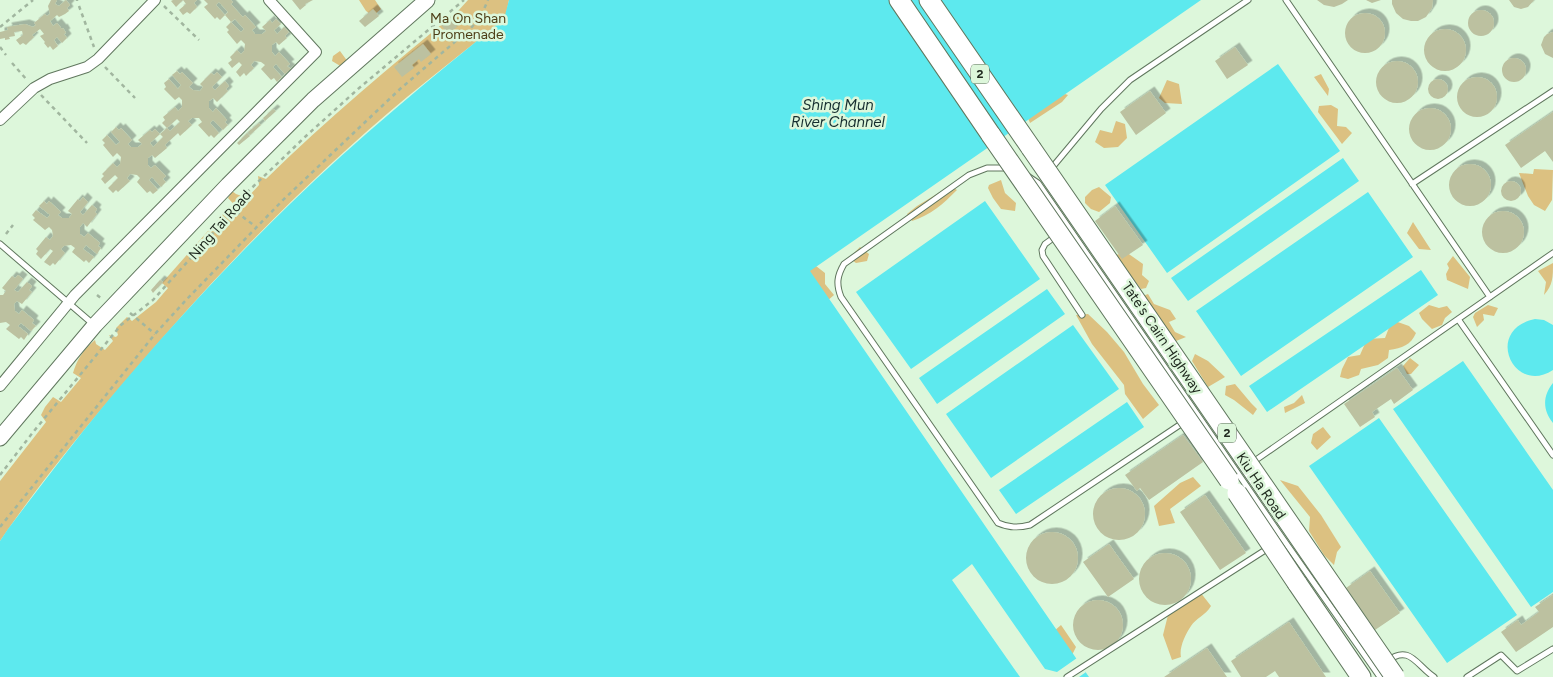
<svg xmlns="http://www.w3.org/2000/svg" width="1553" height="677" font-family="Figtree,sans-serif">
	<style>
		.green { fill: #dcc181 }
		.water { fill: #5de9ee }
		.pier { fill: #ddf7db }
		.building { fill: #bcc1a0; filter: url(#shadow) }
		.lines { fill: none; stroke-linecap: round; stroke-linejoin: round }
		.lane-casing { stroke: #60775e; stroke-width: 7 }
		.street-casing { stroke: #60775e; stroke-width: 12 }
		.secondary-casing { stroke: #60775e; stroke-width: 17 }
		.highway-casing { stroke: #60775e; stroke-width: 21 }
		.path { stroke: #a1b69f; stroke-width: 2.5; stroke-dasharray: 4 4; stroke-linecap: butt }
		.lane { stroke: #fff; stroke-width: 5 }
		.street { stroke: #fff; stroke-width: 10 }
		.secondary { stroke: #fff; stroke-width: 15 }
		.highway { stroke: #fff; stroke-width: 19 }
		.highway-bridge-casing { stroke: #60775e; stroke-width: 21; stroke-linecap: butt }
		.highway-bridge { stroke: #fff; stroke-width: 19 }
		.labels { text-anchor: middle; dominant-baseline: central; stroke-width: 5; stroke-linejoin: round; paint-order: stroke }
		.shield { fill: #ddf7db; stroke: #596857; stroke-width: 1 }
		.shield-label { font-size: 12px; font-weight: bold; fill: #202a1f }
		.park-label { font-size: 14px; fill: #4e3e17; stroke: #ddf7db }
		.street-label { font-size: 14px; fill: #202a1f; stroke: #ddf7db }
		.water-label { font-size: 15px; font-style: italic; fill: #162e2f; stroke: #ddf7db }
	</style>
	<defs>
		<filter id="shadow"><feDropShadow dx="4.5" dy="-4.5" stdDeviation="0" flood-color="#0004"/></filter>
	</defs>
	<rect width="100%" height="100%" fill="#ddf7db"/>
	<path class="green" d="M359,0H375L381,9L373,16L366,11Z
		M468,0H509L505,19C472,45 439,71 407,97C306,181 213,277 128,378C84,429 38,485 0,541V481L46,422L41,415L45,407L53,397L61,402L81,378L73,373C77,359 84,349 95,340L96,344L105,350L113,341L109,335L116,337L118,335L116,328L127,317L132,321L156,302L168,288L162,283L223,214L231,219L238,209L228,198L232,191L236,194L247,198L259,185L258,176L266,179C327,119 392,65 458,11Z
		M340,51L348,62L342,67L332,61L333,56Z
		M1321,74L1329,89L1328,96L1314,77Z
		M1167,80L1179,84L1182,104L1165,103L1159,98Z
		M1065,94L1068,95L1062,102L1030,123L1025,111Z
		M1331,105L1338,109L1337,126L1346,127L1352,133L1342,144L1318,112L1319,106Z
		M1116,121L1125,124L1127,138L1118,147L1104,148L1095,142L1100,130L1112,133Z
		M1534,169L1553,170L1552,200L1545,211L1534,205L1528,196L1519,173L1533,174Z
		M1001,180L1005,193L1016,203L1015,211L1001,209L993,198L988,188L989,185Z
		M950,186L957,190C943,204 931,215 912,221L907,214L917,206Z
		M1099,187L1111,197L1110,203L1099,212L1091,209L1085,203V197L1092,190Z
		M1413,222L1431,250L1419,249L1407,233Z
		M860,247L869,254L867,261L856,263L849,258Z
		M1126,252L1143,264L1142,275L1149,281L1146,288L1141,289L1116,258V255Z
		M811,256L816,266L825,273V284L834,295L826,302L809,274Z
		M1453,256L1470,277L1468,289L1447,280L1446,274L1449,268L1447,264Z
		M1553,263C1553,277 1553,285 1544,295L1546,282L1538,271Z
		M1148,294L1154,304L1170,310L1176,319L1169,322L1175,332L1186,337L1176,341L1143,296Z
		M1429,305L1439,308L1447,306L1452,312L1445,318L1442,325L1432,329L1422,319L1419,313Z
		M1488,305L1498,308L1494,316L1483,314L1484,320L1477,327L1473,317L1475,313Z
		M1088,314L1107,332L1124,352L1143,384L1159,405L1143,419L1125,394L1124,385L1092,344L1076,315Z
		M1392,320L1409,326L1416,333C1411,345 1402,348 1389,350L1388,358L1378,365L1361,369L1359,375L1348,379L1340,377L1342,369L1348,357L1360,355L1367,339L1385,338Z
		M1195,354L1208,361L1225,377L1208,387L1192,361Z
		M1410,358L1419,365L1411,374H1407L1403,366Z
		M1235,384L1251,403L1257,409L1253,415L1234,400L1225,395L1226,386Z
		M1302,395L1305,403L1285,413L1284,407L1294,403Z
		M1323,427L1331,437L1317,450L1311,443L1313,434Z
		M1193,477L1201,486L1170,509L1175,523L1159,526L1154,506L1180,483Z
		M1280,480L1298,486L1321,515L1341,547L1337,552L1334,565L1324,555L1309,531L1310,517Z
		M1200,592L1211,606C1205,616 1196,618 1191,626C1185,635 1179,648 1181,657L1172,660L1163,635L1169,611Z
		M1061,625L1076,647L1069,661L1053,632Z"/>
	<path class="water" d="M509,0H1201L810,271L1089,677H0V541L8,529C33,496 58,463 84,430C148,351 217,275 290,204C358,138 431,78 504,19Z
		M1278,64L1340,151L1167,273L1105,185Z
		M1343,158L1359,181L1188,301L1171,278Z
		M1368,192L1413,257L1241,376L1196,311Z
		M985,201L1040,279L911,369L856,292Z
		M1421,270L1438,295L1267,412L1249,386Z
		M1047,289L1065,314L937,404L919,378Z
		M1535,319L1544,320L1553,325V370C1514,396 1483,330 1535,319Z
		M1073,325L1119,389L991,478L946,414Z
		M1463,361L1553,490V592L1531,607L1393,409Z
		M1553,383V423C1542,410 1543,395 1553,383Z
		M1127,402L1144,427L1016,514L999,490Z
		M1379,418L1517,615L1447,663L1309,466Z"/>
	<path class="pier" d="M972,564L1045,669L1057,672L1077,658L1086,672L1079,677H1020L952,580Z"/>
	<path class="building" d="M51,0H57L55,4L59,6L66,0L70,5L67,8L69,11L65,14L59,17L57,15L50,21L53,26L57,23L62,29L63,28L66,33L64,34L67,38L62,43L57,37L54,40L58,46L53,50L50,46L48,48L44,43L45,42L40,36L44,34L40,29L32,35L34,37L26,45L23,43L20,45L16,40L23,35L22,31L14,32L15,36L9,37L10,39L5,40V38L0,39V32L8,30L7,27L25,24L33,27L36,25L34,23L45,14L47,16L50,14L48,6Z
		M173,0H197L194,3L197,7L190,14L187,12L183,15L179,10L186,4L183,0L176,7L171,1Z
		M204,0H231L233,2L231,4L240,14L243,17L245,15L256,27L252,30L255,34H262L266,31L262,27L270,20L272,23L276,19L281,24L274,30L277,34L284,27L289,32L285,36L287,38L279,45L276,42L272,45V52L275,56L279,52L290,64L287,66L291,69L285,74L276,64L273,67L282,77L277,82L274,78L271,80L261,69L265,65L261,62L254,61L251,65L254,68L246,76L244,73L240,77L236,72L242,65L239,62L232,68L228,63L232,60L230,57L237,50L241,54L244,51L245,44L241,40L237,44L227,32L229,30L226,27L231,22L241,32L244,29L235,19L231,22L225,15L228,12L219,2L216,5L225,15L220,20L217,17L215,19L204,7L208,4Z
		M292,0H313L305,4L306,5L300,10Z
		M1317,0H1348L1342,4L1334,7L1324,5Z
		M1366,0H1381L1372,3Z
		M1392,0H1433L1432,8L1426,17L1418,21H1411L1403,19L1396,13L1392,4Z
		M1509,0H1534L1528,7L1521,9L1514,7Z
		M373,9L379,16L365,27L359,21Z
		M1468 23a13 13 0 1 1 26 0a13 13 0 1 1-26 0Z
		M1345 33a20 20 0 1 1 40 0a20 20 0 1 1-40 0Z
		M450,18L457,27L448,34L441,25Z
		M1424 50a21 21 0 1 1 42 0a21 21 0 1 1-42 0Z
		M1553,32V58L1545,54L1541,45L1544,37L1547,34Z
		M423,44L431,54L421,62L419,59L412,65L414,68L402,77L394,67Z
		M1235,47L1248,65L1227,79L1215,61Z
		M1502 70a12 12 0 1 1 24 0a12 12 0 1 1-24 0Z
		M1376 82a21 21 0 1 1 42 0a21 21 0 1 1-42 0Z
		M177,71L180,74L182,72L193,83L189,87L193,90L200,91L203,87L200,84L211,73L214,75L217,72L222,77L212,87L215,90L225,81L229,86L226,89L228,91L217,102L213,98L209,101V108L213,112L216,108L227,120L225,122L228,125L223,130L213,120L210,123L219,133L214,138L211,135L209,137L198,125L202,122L199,118H192L188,121L192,125L180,136L178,133L168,142L165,145L167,148L155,158L152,155L148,158V165L151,168L155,165L166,176L163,179L166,182L161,187L152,177L149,180L158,190L153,194L150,191L147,193L137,182L140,178L137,175L130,174L127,178L130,181L118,192L116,190L113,193L108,188L118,178L115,175L105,184L101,179L104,176L102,174L113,163L117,167L120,164L121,157L117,153L113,157L103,145L105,143L102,140L107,135L116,145L120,142L111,132L116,127L119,130L121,128L132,140L128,144L131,147H138L142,144L138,140L150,130L152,132L155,129L160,134L150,143L153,147L163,137L160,134L167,128L170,131L180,122L177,119L167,128L162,123L165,120L163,117L175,107L178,111L182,107V100L179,97L175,100L164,89L166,87L164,83L169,79L178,89L181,85L172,75Z
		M1457 97a20 20 0 1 1 40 0a20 20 0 1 1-40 0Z
		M1428 89a10 10 0 1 1 20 0a10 10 0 1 1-20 0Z
		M1150,91L1166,113L1136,135L1120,112Z
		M1409 129a21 21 0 1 1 42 0a21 21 0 1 1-42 0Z
		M273,109L276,111L265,121L263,118Z
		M1553,112V162L1545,151L1521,168L1505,145Z
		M259,123L261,125L250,135L248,132Z
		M247,133L250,136L239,145L237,143Z
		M1449 185a21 21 0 1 1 42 0a21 21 0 1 1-42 0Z
		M1501 191a10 10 0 1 1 20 0a10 10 0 1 1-20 0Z
		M83,197L88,202L80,212L83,215L92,205L97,209L95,212L97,214L87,227L83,223L80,227V234L84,237L88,233L100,243L98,246L101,248L97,254L86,245L83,249L94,257L89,263L86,260L84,262L72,252L75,248L71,245L64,246L61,249L65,253L55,265L53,263L50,266L44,262L53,251L50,249L41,259L36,254L38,251L36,249L46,237L50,240L53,236L52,230L49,227L45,230L33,220L35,218L32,215L36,210L47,218L50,215L39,206L44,201L47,204L49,201L61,212L58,215L62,218H69L72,214L68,211L78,199L80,201Z
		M1115,206L1143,245L1122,259L1095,221Z
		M1482 232a21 21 0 1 1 42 0a21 21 0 1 1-42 0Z
		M18,275L23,279L14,290L18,292L27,282L32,286L29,290L32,292L22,304L17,301L14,304L15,311L19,314L22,310L34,320L32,323L36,326L31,331L21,323L18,326L28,334L24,340L21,337L19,339L6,329L10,325L6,322L0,323V295H3L6,291L2,288L12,276L15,278Z
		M160,280L163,282L153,293L151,290Z
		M1397,368L1413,390L1394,404L1391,399L1372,412L1375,417L1360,427L1344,404Z
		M1183,435L1203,462L1149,500L1140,488L1137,491L1125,475Z
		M1093 514a26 26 0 1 1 52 0a26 26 0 1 1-52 0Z
		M1205,495L1246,553L1220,570L1180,512Z
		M1026 558a26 26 0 1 1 52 0a26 26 0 1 1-52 0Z
		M1109,544L1134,579L1108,597L1083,562Z
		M1139 579a26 26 0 1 1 52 0a26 26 0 1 1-52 0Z
		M1370,571L1400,613L1375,630L1346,588Z
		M1553,595V627L1516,652L1501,632L1518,620L1521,625L1539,612L1535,607Z
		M1073 625a25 25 0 1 1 50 0a25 25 0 1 1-50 0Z
		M1289,622L1326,677H1279L1275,671L1266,677H1241L1231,661Z
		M1207,648L1227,677H1164Z"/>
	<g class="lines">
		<defs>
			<path id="lane" d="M1286,0L1490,297
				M1007,168H987L969,175L844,264C837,276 836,284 841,297L998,523C1009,528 1018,528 1030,525L1184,422
				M1050,170L1101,109L1130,80L1248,0
				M1026,175L1038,183L1283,539L1380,677
				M1412,184L1553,91
				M1056,236L1045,244L1042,250L1043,256L1082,315
				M0,244L93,324
				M1458,319L1553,455
				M1253,462L1553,253
				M1387,661C1410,644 1416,665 1434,677
				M1067,677L1270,547
				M1467,677L1501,655L1517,671L1553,649"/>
			<path id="street" d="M0,120L34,88L50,79L87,67L98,59L155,0
				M0,386L75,295L316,52L269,0"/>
			<path id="secondary" d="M0,438L95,325L228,185L313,100L427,0"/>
			<path id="highway" d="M899,0L991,135
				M929,0L1031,148
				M1297,583L1361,677"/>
		</defs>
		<use href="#lane" class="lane-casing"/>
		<use href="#street" class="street-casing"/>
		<use href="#secondary" class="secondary-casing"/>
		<use href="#highway" class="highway-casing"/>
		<path class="path" d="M77,0V1
			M79,6L94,47
			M164,6L199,40
			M0,27L33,0
			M0,47L6,55
			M12,63L27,80
			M105,67L135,98
			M41,95L87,143
			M230,207L256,227
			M6,234L13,225
			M97,295L102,299
			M130,313L155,334
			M0,475L34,431L121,325L153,300L224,221L236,203L306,136L358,89L464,0
			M0,527L155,334L187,299L284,199L400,89L471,28L481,16L488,0"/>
		<use href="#lane" class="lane"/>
		<use href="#street" class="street"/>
		<use href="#secondary" class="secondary"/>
		<use href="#highway" class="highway"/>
		<defs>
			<path id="highway-bridge" d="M991,135L1229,480
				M1031,148L1395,677
				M1237,493L1297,583"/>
		</defs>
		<use href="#highway-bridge" class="highway-bridge-casing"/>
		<use href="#highway-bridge" class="highway-bridge"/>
	</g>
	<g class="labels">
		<g class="shield">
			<rect x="971" y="64.5" width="18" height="19" rx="4"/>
			<rect x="1218" y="423.5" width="18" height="19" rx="4"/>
		</g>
		<g class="shield-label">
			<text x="980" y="74">2</text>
			<text x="1227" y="433">2</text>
		</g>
		<g class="park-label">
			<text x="468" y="18">Ma On Shan<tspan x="468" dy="16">Promenade</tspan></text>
		</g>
		<g class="street-label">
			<text transform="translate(220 225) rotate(-49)">Ning Tai Road</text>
			<text transform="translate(1162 338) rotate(56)">Tate's Cairn Highway</text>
			<text transform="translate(1261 486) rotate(56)">Kiu Ha Road</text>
		</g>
		<g class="water-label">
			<text x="838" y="105">Shing Mun<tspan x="838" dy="17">River Channel</tspan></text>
		</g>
	</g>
</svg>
